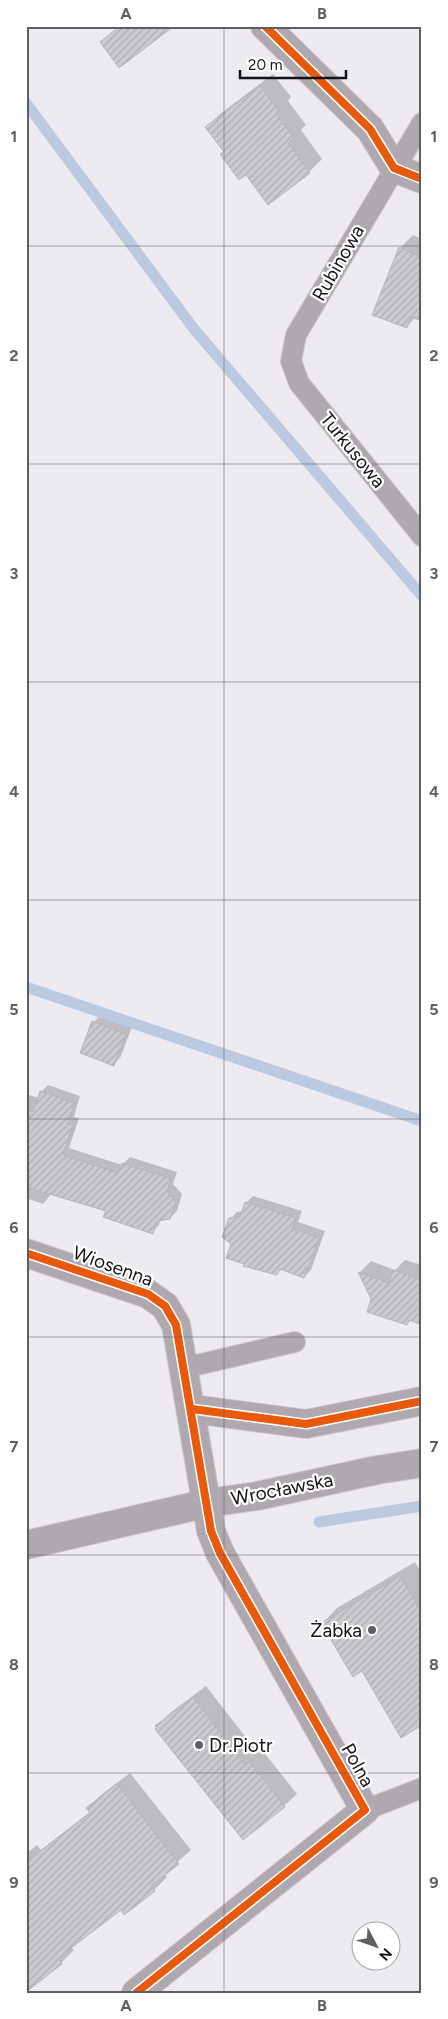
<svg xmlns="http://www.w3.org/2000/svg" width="448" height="2019" font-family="Figtree,sans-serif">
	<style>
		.shadow { fill: #0003 }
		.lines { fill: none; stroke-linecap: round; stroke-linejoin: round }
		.stream { stroke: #bbcae0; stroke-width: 11 }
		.building { fill: url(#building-hatch); stroke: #b7b5bb }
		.service-casing { stroke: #cbc8ce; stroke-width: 22 }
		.minor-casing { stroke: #cbc8ce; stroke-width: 30 }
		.tertiary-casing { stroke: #cbc8ce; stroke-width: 30 }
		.service { stroke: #b0a8af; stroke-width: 20 }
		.minor { stroke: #b0a8af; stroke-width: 28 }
		.tertiary { stroke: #b0a8af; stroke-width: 28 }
		.cycleway-casing { stroke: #fff; stroke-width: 11 }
		.cycleway { stroke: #e8590c; stroke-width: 8 }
		.grid { fill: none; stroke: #605e63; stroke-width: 1; stroke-opacity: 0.55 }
		.poi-dot { fill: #605e63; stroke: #fff; stroke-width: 2 }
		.labels { text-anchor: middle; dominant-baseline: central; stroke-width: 4.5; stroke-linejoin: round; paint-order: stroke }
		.street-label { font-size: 19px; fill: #141216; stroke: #fff }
		.poi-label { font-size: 19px; fill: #141216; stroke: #fff; text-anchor: end }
		.neatline { fill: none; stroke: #605e63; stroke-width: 2 }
		.grid-label { font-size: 16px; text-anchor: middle; font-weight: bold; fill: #605e63 }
	</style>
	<defs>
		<pattern id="building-hatch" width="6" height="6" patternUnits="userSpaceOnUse" patternTransform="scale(1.25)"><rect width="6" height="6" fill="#cbcad0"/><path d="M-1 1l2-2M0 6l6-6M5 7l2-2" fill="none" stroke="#adacb2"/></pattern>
	</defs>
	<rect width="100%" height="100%" fill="#eeeaf2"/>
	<path class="shadow" d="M273,74L291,97L288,101L306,125L301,130L322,159L309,172L268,203L207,127L220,114Z
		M413,235L422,239V321L414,319L407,326L400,248Z
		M100,1015L132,1027L120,1058L113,1065L94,1022Z
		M48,1085L80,1096L74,1117L79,1118L69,1148L122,1165L130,1157L177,1172L173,1184L182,1194L177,1211L170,1218L161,1219L159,1225L152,1232L107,1210L52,1193L43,1204L26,1198V1094L39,1098L41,1092Z
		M253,1196L302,1211L298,1222L325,1231L311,1270L304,1277L282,1269L276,1274L245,1263L232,1243L230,1219L237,1212L244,1211L246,1203Z
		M405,1260L422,1265V1323L411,1320L407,1324L373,1298L360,1272L371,1261L395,1270Z
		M415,1562L422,1574V1724L362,1670L323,1623L337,1608Z
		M206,1686L258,1753L262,1750L297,1794L284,1806L157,1726L170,1713Z
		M130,1773L191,1850L164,1874L167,1877L154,1890L121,1908L71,1947L74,1950L61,1963L26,1980V1854L37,1845L41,1850L91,1811L88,1808L101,1795Z"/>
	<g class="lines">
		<path class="stream" d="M26,103L194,329L422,596
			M26,987L422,1121
			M319,1522L422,1506"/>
	</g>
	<path class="building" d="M120,26H174L119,68L100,42Z
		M260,86L279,111L276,114L294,138L288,143L310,173L268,205L246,175L239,180L220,154L224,152L205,127Z
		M399,247L422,258V320L412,316L407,328L372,315Z
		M92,1021L126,1034L114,1066L80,1053Z
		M40,1091L74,1103L68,1124L73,1125L63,1155L118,1173L122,1163L171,1179L167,1191L176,1202L170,1219L157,1221L153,1234L103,1217L106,1211L26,1187V1110L33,1112Z
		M245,1202L296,1218L292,1229L319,1238L304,1278L280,1269L277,1275L243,1266L244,1264L226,1258L231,1244L222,1237L229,1218L240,1217Z
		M393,1270L422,1280V1325L409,1320L407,1325L367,1312L371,1299L358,1272L389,1283Z
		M400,1576L422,1613V1725L401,1738L362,1671L353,1677L321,1623Z
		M193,1697L245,1765L249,1761L285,1807L243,1840L155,1729L157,1728L155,1726Z
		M117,1784L179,1864L151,1886L155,1891L124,1915L121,1910L58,1958L62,1964L26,1992V1862L90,1813L86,1808Z"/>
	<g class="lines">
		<defs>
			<path id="service" d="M422,123L296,335L291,361L299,383L422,536
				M184,1368L295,1342
				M365,1810L422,1788"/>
			<path id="minor" d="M265,26L370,129L394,168L422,179
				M26,1253L148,1294L165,1306L176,1325L211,1531L220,1553L365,1810L136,1993
				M192,1409L306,1424L422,1401"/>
			<path id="tertiary" d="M26,1545L208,1503L257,1496L377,1470L422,1463"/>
		</defs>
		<use href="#service" class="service-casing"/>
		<use href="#minor" class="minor-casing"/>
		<use href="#tertiary" class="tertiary-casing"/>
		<use href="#service" class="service"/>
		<use href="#minor" class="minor"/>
		<use href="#tertiary" class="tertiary"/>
		<defs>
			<path id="cycleway" d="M265,26L370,129L394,168L422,179
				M26,1253L148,1294L165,1306L176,1325L211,1531L220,1553L365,1810L136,1993
				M192,1409L306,1424L422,1401"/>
		</defs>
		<use href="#cycleway" class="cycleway-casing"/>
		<use href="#cycleway" class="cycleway"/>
	</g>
	<path class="grid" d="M224,26V1993M26,246H422M26,464H422M26,682H422M26,900H422M26,1119H422M26,1337H422M26,1555H422M26,1773H422"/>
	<g class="poi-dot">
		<circle cx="372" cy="1630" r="5"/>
		<circle cx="199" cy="1745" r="5"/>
	</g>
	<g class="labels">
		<g class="street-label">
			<text transform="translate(338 263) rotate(-60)">Rubinowa</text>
			<text transform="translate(353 450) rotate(51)">Turkusowa</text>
			<text transform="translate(113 1266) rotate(20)">Wiosenna</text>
			<text transform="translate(282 1489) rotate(-11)">Wrocławska</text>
			<text transform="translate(358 1765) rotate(61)">Polna</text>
		</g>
		<g class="poi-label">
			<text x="362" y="1630">Żabka</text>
			<text x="209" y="1745" text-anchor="start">Dr.Piotr</text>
		</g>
	</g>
	<rect width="448" height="2019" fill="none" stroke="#ffffff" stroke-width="55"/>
	<g transform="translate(376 1946) rotate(131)"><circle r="24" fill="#ffffff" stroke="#a1a0a2"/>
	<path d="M0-4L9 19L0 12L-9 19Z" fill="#605e63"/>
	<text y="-8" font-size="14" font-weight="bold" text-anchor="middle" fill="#141216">N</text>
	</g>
	<path d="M240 70v8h106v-8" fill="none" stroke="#141216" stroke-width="2.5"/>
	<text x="248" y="70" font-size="15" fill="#141216" stroke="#ffffff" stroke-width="4" paint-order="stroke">20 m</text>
	<rect x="28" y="28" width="392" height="1964" class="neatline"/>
	<g class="grid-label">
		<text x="126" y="19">A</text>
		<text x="322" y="19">B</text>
		<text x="14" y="142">1</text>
		<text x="434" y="142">1</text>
		<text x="14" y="361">2</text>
		<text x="434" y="361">2</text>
		<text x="14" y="579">3</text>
		<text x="434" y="579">3</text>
		<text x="14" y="797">4</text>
		<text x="434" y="797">4</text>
		<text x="14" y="1015">5</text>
		<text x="434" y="1015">5</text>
		<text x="14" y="1233">6</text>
		<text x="434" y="1233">6</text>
		<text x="14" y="1452">7</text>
		<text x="434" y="1452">7</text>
		<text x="14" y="1670">8</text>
		<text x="434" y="1670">8</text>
		<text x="14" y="1888">9</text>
		<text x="434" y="1888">9</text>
		<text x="126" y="2011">A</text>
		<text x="322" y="2011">B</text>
	</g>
</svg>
